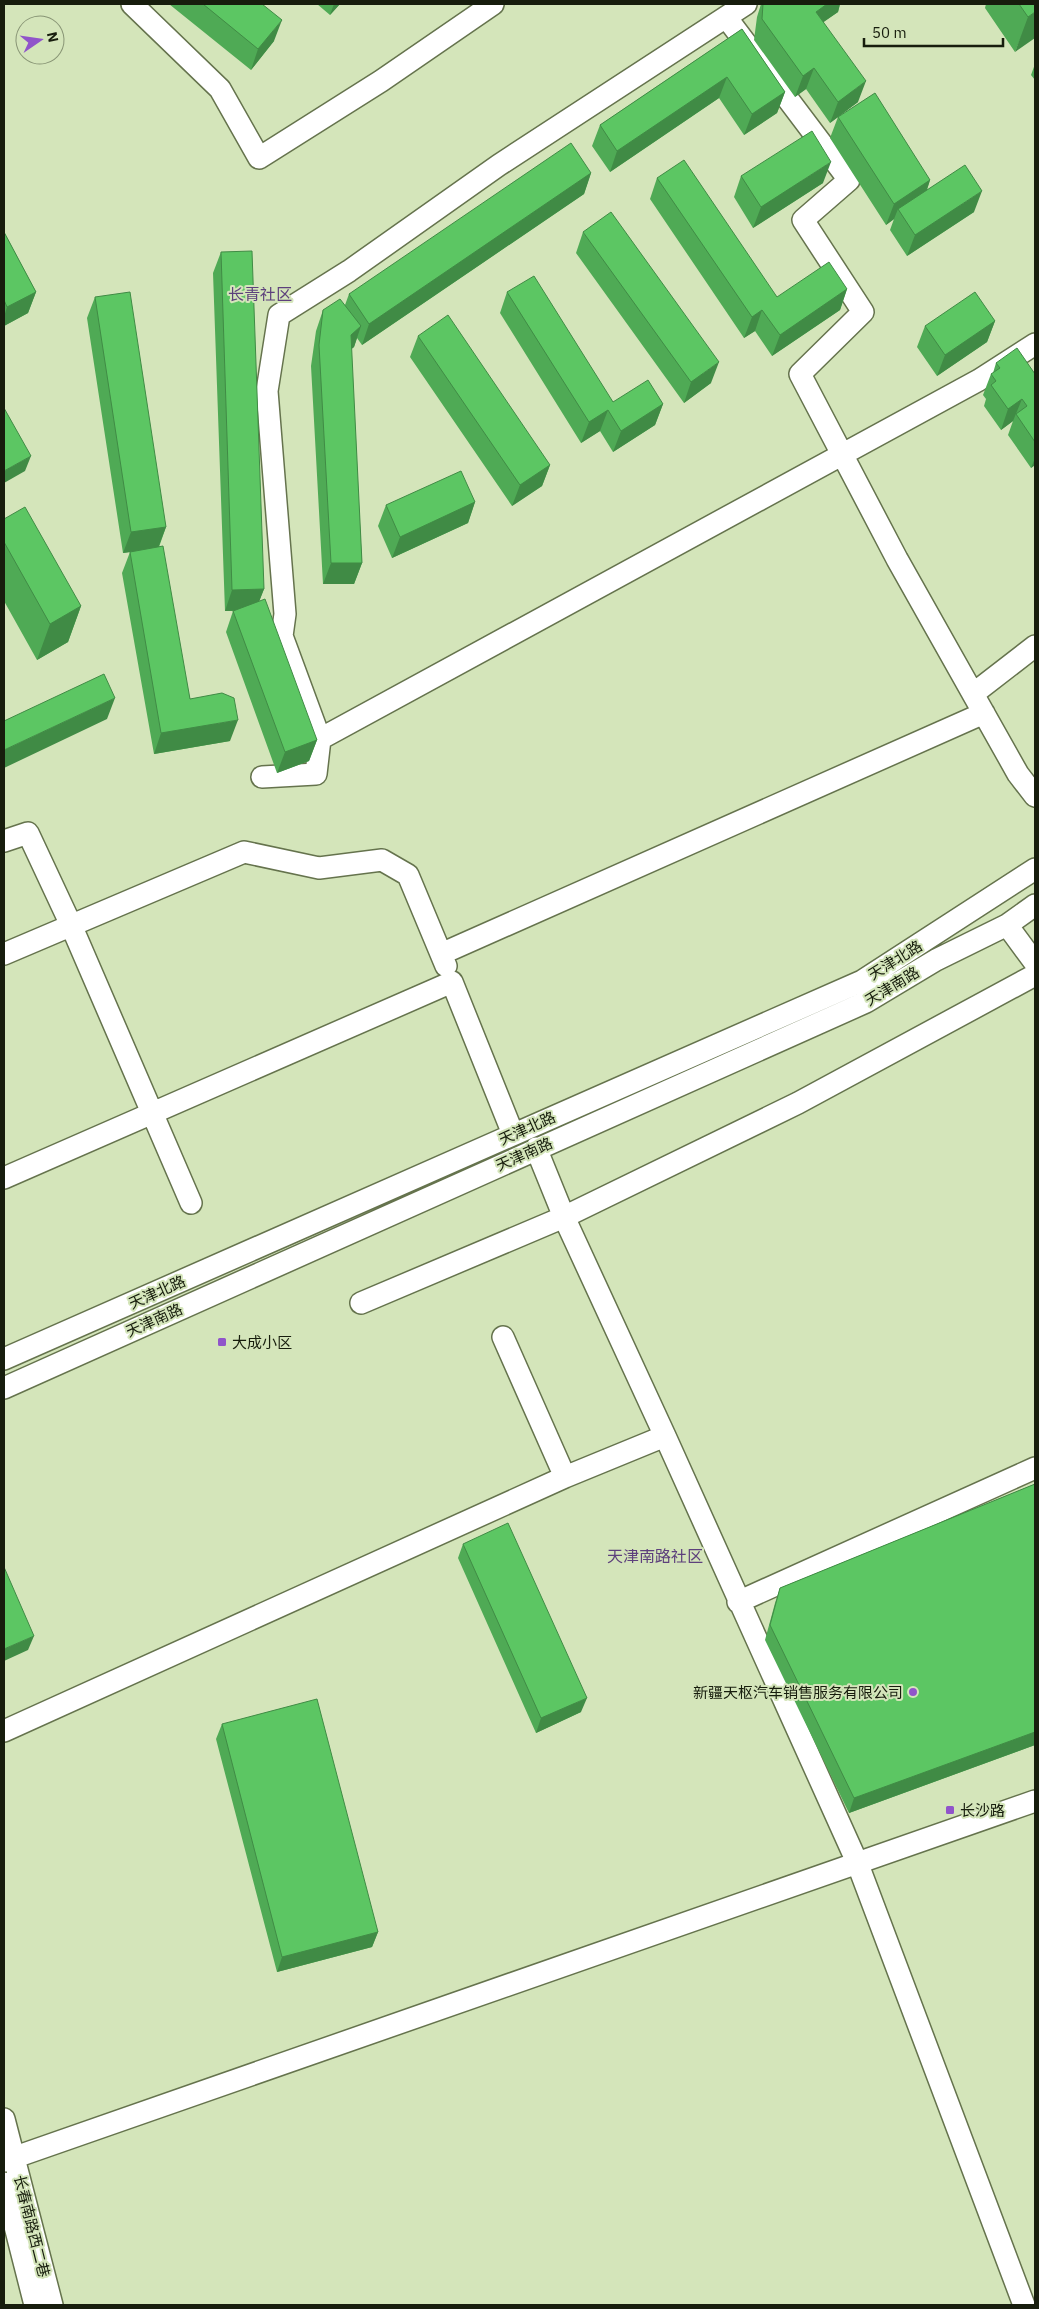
<svg xmlns="http://www.w3.org/2000/svg" width="1039" height="2309" font-family="'IBM Plex Sans','Noto Sans SC',sans-serif">
	<style>
		.lines { fill: none; stroke-linecap: round; stroke-linejoin: round }
		.minor-casing { stroke: #65734d; stroke-width: 24 }
		.minor { stroke: #fff; stroke-width: 21 }
		.wall { fill: #4faa55 }
		.shaded-wall { fill: #408b45 }
		.building { fill: #5cc663; stroke: #408b45 }
		.poi-dot { fill: #9054ca; stroke: #d4e5ba; stroke-width: 2 }
		.labels { text-anchor: middle; dominant-baseline: central; stroke-width: 4; stroke-linejoin: round; paint-order: stroke }
		.street-label { font-size: 15px; fill: #171d0d; stroke: #d4e5ba }
		.poi-label { font-size: 15px; fill: #171d0d; stroke: #d4e5ba; text-anchor: start }
		.neighbourhood-label { font-size: 16px; fill: #5d407c; stroke: #d4e5ba }
	</style>
	<rect width="100%" height="100%" fill="#d4e5ba"/>
	<g class="lines">
		<defs>
			<path id="minor" d="M132,4L220,89L259,158L381,81L493,4
				M726,17L849,180L803,220L863,312L800,374L897,559L1018,774L1035,796
				M973,694L1035,646
				M320,739L979,380L1035,344
				M262,777L316,774L320,739L282,636L285,614L267,391L279,315L349,271L499,165L746,4
				M4,841L28,833L71,925L191,1203
				M1007,925L1035,963
				M4,954L244,852L319,868L382,860L408,875L446,966
				M441,954L984,713
				M536,1148L564,1217L665,1436L857,1862L1024,2305
				M4,1178L452,982L513,1134
				M361,1303L564,1217L798,1103L1035,975
				M503,1337L565,1477
				M4,1359L862,981L1035,869
				M4,1388L866,1002L936,960L1007,925L1035,905
				M738,1602L1035,1468
				M4,1731L565,1477L665,1436
				M4,2119L52,2305
				M4,2161L1035,1801
				M4,2183L35,2305"/>
		</defs>
		<use href="#minor" class="minor-casing"/>
		<use href="#minor" class="minor"/>
	</g>
	<path class="wall" d="M169,4H262L274,41L251,70Z
		M317,4H340L330,15Z
		M761,4H840L838,12L823,22L858,102L830,123L806,89L795,97L754,40L757,17Z
		M986,4H1035L1015,52L985,8Z
		M742,29L785,92L777,113L744,135L719,98L610,172L592,146L600,125Z
		M1035,64V80L1031,75Z
		M838,117L930,180L927,190L974,212L907,256L890,230L894,219L886,225L830,138Z
		M591,173L584,194L362,345L357,338L354,347L351,349L362,563L354,584H323L311,366L316,331L323,310L345,305L349,294Z
		M741,176L823,183L753,228L734,197Z
		M657,178L777,297L847,289L840,310L772,356L755,331L744,338L650,199Z
		M4,232L36,292L28,313L4,326Z
		M583,232L711,383L684,403L576,253Z
		M221,252L264,589L259,601L317,740L309,761L277,773L226,632L233,611H225L213,273Z
		M507,292L613,402L663,404L655,425L613,452L600,431L581,443L500,313Z
		M95,297L166,527L159,547L190,699L230,741L154,754L122,573L130,552L123,553L87,318Z
		M995,321L987,342L937,376L917,347L925,326Z
		M418,336L550,465L542,486L512,506L410,357Z
		M996,363L1035,374V465L1031,468L1008,435L1013,421L1001,430L984,406L986,399L983,395L991,374L993,373Z
		M475,502L468,523L392,558L378,526L386,505Z
		M4,519L81,606L68,642L37,660L4,601Z
		M1035,1484V1745L849,1813L765,1640L775,1603L780,1588Z
		M463,1544L581,1712L536,1733L458,1558Z
		M222,1724L378,1932L372,1947L277,1972L216,1739Z"/>
	<path class="shaded-wall" d="M334,4H340L330,15Z
		M827,4H840L838,12L808,33L816,12Z
		M1035,12V38L1015,52L1028,17Z
		M282,20L274,41L251,70L258,49Z
		M814,68L806,89L795,97L803,76Z
		M727,77L719,98L610,172L617,151Z
		M866,81L858,102L830,123L838,102Z
		M785,92L777,113L744,135L752,114Z
		M831,162L823,183L753,228L761,207Z
		M591,173L584,194L362,345L369,324Z
		M930,180L923,201L898,209L894,219L886,225L894,204Z
		M982,191L974,212L907,256L915,235Z
		M847,289L840,310L772,356L780,335Z
		M36,292L28,313L4,326V317L7,307Z
		M762,310L755,331L744,338L752,317Z
		M995,321L987,342L937,376L945,355Z
		M361,326L354,347L343,356L351,335Z
		M719,362L711,383L684,403L691,382Z
		M1022,399L1013,421L1001,430L1008,409Z
		M663,404L655,425L613,452L621,431Z
		M608,410L600,431L581,443L589,422Z
		M31,456L25,471L4,483V471Z
		M1035,458V465L1031,468Z
		M550,465L542,486L512,506L520,485Z
		M475,502L468,523L392,558L400,537Z
		M166,527L158,548L123,553L131,532Z
		M331,563H362L354,584H323Z
		M264,589L256,610L225,611L232,590Z
		M81,606L68,642L37,660L50,624Z
		M115,698L107,719L4,768V750Z
		M238,720L230,741L154,754L161,733Z
		M317,740L309,761L277,773L285,752Z
		M34,1636L28,1650L4,1661V1649Z
		M587,1698L581,1712L536,1733L541,1718Z
		M1035,1732V1745L849,1813L854,1798Z
		M378,1932L372,1947L277,1972L282,1957Z"/>
	<path class="building" d="M203,4H262L282,20L258,49Z
		M763,4H827L816,12L866,81L838,102L814,68L803,76L762,19Z
		M1019,4H1035V12L1028,17Z
		M742,29L785,92L752,114L727,77L617,151L600,125Z
		M875,93L930,180L894,204L838,117Z
		M812,131L831,162L761,207L741,176Z
		M571,143L591,173L369,324L349,294Z
		M684,160L777,297L829,262L847,289L780,335L762,310L752,317L657,178Z
		M965,165L982,191L915,235L898,209Z
		M611,212L719,362L691,382L583,232Z
		M4,232L36,292L7,307L4,300Z
		M252,251L264,589L232,590L221,252Z
		M534,276L613,402L648,380L663,404L621,431L608,410L589,422L507,292Z
		M130,292L166,527L131,532L95,297Z
		M975,292L995,321L945,355L925,326Z
		M340,299L361,326L351,335L362,563H331L319,345L323,310Z
		M448,315L550,465L520,485L418,336Z
		M1017,348L1035,374V442L1016,414L1027,406L1022,399L1008,409L991,385L996,381L991,374L1000,368L996,363Z
		M4,408L31,456L4,471Z
		M461,471L475,502L400,537L386,505Z
		M25,507L81,606L50,624L4,542V519Z
		M163,546L190,699L222,693L234,698L238,720L161,733L130,552Z
		M265,599L317,740L285,752L233,611Z
		M104,674L115,698L4,750V721Z
		M1035,1484V1732L854,1798L770,1625L780,1588Z
		M508,1523L587,1698L541,1718L463,1544Z
		M4,1567L34,1636L4,1649Z
		M317,1699L378,1932L282,1957L222,1724Z"/>
	<g class="poi-dot">
		<rect x="217" y="1337" width="10" height="10" rx="2.5"/>
		<circle cx="913" cy="1692" r="5"/>
		<rect x="945" y="1805" width="10" height="10" rx="2.5"/>
	</g>
	<g class="labels">
		<g class="street-label">
			<text transform="translate(895 960) rotate(-32)">天津北路</text>
			<text transform="translate(892 986) rotate(-31)">天津南路</text>
			<text transform="translate(527 1128) rotate(-24)">天津北路</text>
			<text transform="translate(524 1154) rotate(-24)">天津南路</text>
			<text transform="translate(157 1292) rotate(-24)">天津北路</text>
			<text transform="translate(154 1320) rotate(-24)">天津南路</text>
			<text transform="translate(32 2226) rotate(76)">长春南路西二巷</text>
		</g>
		<g class="poi-label">
			<text x="232" y="1342">大成小区</text>
			<text x="903" y="1692" text-anchor="end">新疆天枢汽车销售服务有限公司</text>
			<text x="960" y="1810">长沙路</text>
		</g>
		<g class="neighbourhood-label">
			<text x="260" y="294">长青社区</text>
			<text x="655" y="1556">天津南路社区</text>
		</g>
	</g>
	<rect width="1039" height="2309" fill="none" stroke="#171d0d" stroke-width="10"/>
	<g transform="translate(40 40) rotate(77)"><circle r="24" fill="#d4e5ba" stroke="#889575"/>
	<path d="M0-4L9 19L0 12L-9 19Z" fill="#9054ca"/>
	<text y="-8" font-size="14" font-weight="bold" text-anchor="middle" fill="#171d0d">N</text>
	</g>
	<path d="M864 38v8h139v-8" fill="none" stroke="#171d0d" stroke-width="2.5"/>
	<text x="872" y="38" font-size="15" fill="#171d0d" stroke="#d4e5ba" stroke-width="4" paint-order="stroke">50 m</text>
</svg>
